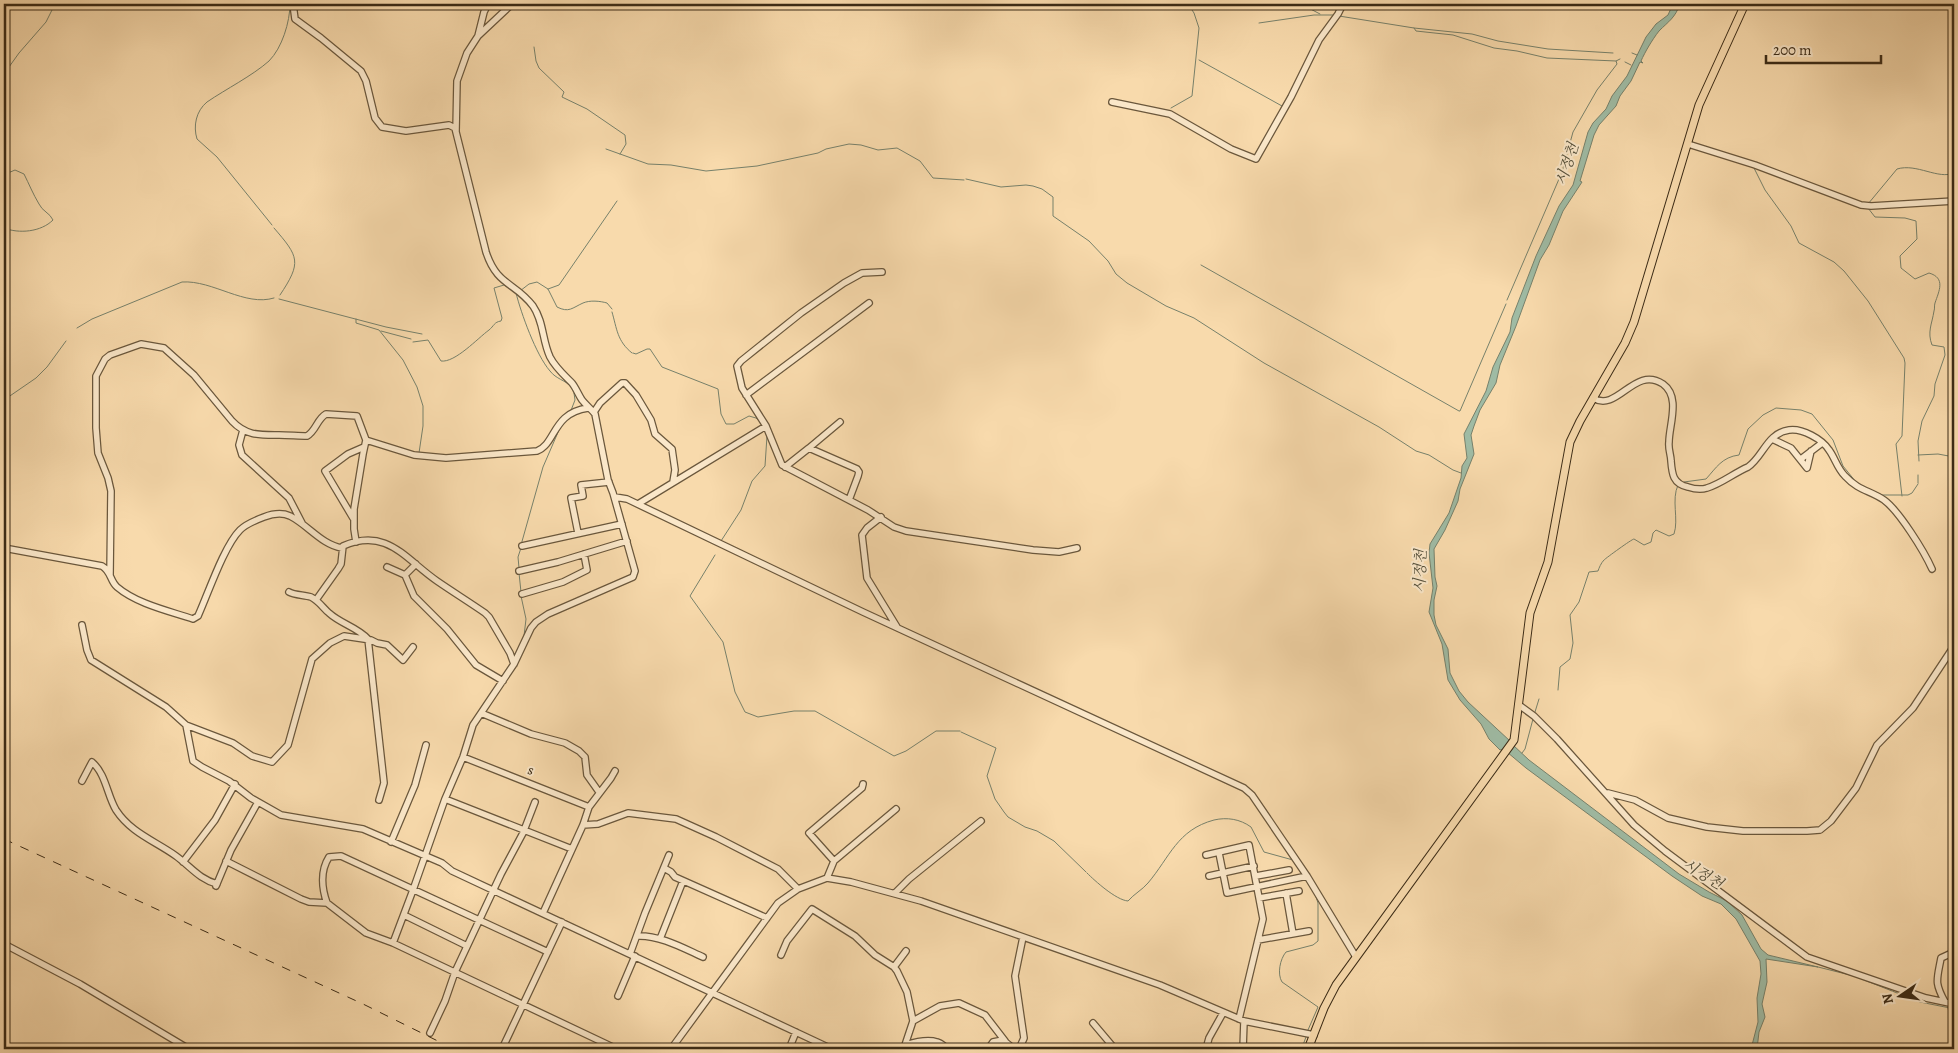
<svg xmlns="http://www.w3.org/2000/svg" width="1958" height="1053" font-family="Alegreya,'Noto Serif KR',serif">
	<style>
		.water { fill: #9fbba4; stroke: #77816b }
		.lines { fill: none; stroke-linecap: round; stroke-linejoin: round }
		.stream { stroke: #77816b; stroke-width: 1 }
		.minor-casing { stroke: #6a573c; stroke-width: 8 }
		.major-casing { stroke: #3b2b16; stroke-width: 9 }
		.minor { stroke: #fae7c9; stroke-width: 5.5 }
		.major { stroke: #f8daac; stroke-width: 7 }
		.rail { stroke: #3b2b16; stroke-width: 1; stroke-dasharray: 9 9; stroke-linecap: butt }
		.labels { text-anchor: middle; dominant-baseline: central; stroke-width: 4; stroke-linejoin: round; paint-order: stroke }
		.street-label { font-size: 14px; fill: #3b2b16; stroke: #fae7c9 }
		.water-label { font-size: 15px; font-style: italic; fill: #544f3a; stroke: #fae7c9 }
	</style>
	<rect width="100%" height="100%" fill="#f8daac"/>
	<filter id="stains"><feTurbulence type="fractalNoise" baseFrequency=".004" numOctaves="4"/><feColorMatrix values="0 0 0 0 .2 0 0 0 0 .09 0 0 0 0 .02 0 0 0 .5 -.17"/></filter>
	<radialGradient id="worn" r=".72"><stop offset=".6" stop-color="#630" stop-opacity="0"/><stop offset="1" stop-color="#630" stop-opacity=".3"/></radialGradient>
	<path class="water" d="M1673,4H1680C1675,18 1669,21 1659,31C1652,40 1645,52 1641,61L1643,63L1640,62L1631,81L1620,96L1616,106L1599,125L1594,135L1580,181L1582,182L1563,211L1549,245L1540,260L1516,326L1500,365L1496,383L1480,410L1474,426L1471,435L1474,454L1460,489L1458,501L1445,530L1434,549L1435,577L1437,586L1434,600V615L1436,625L1448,649L1450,673L1459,691L1468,702L1510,741L1504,749L1500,750L1489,739L1481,724L1460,700L1448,680L1442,644L1429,612L1433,588L1429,553L1430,544L1449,513L1461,478L1462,466L1467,458L1464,434L1486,391L1493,367L1510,332L1512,318L1536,256L1559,206L1573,185L1588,132L1593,123L1606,109L1612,96L1627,76L1646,37L1656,24L1668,15Z
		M1513,745L1529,760L1679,874L1709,892L1727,901L1742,915L1761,949L1768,955L1818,967L1766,959L1767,982L1762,1004L1765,1017L1759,1032L1757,1049H1751L1758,1022L1757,998L1761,974L1760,961L1736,919L1721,904L1702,896L1672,876L1526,768L1507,752Z"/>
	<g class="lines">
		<path class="stream" d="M1301,4L1320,14
			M1339,16L1414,28L1472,34L1498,41L1548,49L1613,53
			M1259,23L1314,15H1333
			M1414,28L1416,31L1453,35L1494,48L1517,51L1547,58L1616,61
			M534,47L536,61L539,68L564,92L562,97L587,109L625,135L626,144L620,154
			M1632,53L1637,55
			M1199,60L1282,106
			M1625,62L1631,65
			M4,74L19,53L46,22L55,4
			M1171,108L1192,96L1199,28L1194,13L1188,4
			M606,149L648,164L671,165L706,171L757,166L818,153L826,149L849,144L861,145L878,150L897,148L920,161L933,178L964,180
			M1754,168L1765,190L1791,226L1799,243L1834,262L1844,271L1868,301L1904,358L1905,363L1902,436L1896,444L1902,496
			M4,179L8,173L15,170L24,174C29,184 33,194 39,204C42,211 50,213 53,220C41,232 19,234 4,228
			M966,179L1001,187L1026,185L1033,186L1042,189L1053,197V216L1089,241L1108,261L1116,274L1127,283L1166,306L1194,318L1264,363L1379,427L1416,451L1429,455L1453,470L1461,473
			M1868,204L1897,169C1917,163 1938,180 1954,173
			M1868,208L1875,217L1905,218L1916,221L1917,239L1900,256L1901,268L1915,279L1929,273C1946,278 1939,291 1935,303C1934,306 1935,308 1934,311C1932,324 1927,332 1932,345L1944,347L1945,355L1935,384L1934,396L1922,421L1918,441L1919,461
			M272,225L217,157L197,139C193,126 196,111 207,102C226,89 252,76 269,61C282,48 290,22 290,4
			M274,228C299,257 302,262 280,295
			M1201,265L1459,411H1460L1506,304
			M548,289L559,285L617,201
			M520,291L529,284L537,282L548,289L557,307C569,313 572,308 583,303C590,300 600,301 607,303L612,309
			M516,293C521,313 536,355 550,371C556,379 565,380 572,387
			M279,299L386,327L422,334
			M1507,300L1562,172L1573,132L1597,90L1617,64L1616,61L1620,59
			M612,312C617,329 617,341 632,353
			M356,319V323L379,330L403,360L417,387L423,406V426L419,453
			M77,328L92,319L182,282C213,280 245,307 274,298
			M381,331L411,339
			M413,342L428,340L441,361C455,363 478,338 489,330C494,326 494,322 501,321L502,318L494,288L504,285L510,289
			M633,353L636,354L647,349H650L662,367L718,389L721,414L726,424H734L749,416L756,418L761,423
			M4,400L36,378L47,367L66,341
			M570,413L575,400L574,393
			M1918,455L1938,454L1954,457
			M1684,482L1706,479C1716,468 1722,457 1739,455L1748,429L1763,415L1776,408L1801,410L1812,414L1833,440L1843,466L1856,482
			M1918,483V475
			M1869,489L1882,495H1908L1912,493L1918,484
			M721,541L741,510L752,481L765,466L767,436
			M521,545L543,467L559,430
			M715,555L690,596L723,642L735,692L745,712L758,717L794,711H815L894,756L906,751L936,731H960
			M519,568L518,557L521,548
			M519,573L521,592
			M521,596L526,619L524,636
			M1558,690L1560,667L1570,659L1573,643L1570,615L1579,602L1589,572L1598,571C1599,568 1601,563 1604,560C1606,558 1632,539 1634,539L1644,545L1651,542L1653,533L1656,530L1669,536L1674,534C1679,519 1671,500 1678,485
			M1535,712L1539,699
			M961,732L996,748L987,776L995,799L1004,812L1008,817L1025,827L1037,831L1054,841L1086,872
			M1522,753L1525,749L1533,719
			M1087,873C1095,881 1116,900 1128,901C1134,894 1142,890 1148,883C1170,857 1177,830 1214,820C1227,817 1240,819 1251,827L1264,852L1293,860
			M1818,967L1854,976L1920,1002L1950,1008
			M1308,1030L1318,1007L1282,982C1277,974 1280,959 1286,952L1313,945L1318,941V903L1316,897
			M1294,1049L1303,1045L1306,1037"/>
		<defs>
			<path id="minor" d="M293,4L295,19L321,38L361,71L366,81L375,118L382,127L406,131L449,125L455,128L486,252C497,286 515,282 533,306C544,322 542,340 550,357C555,367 564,375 572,383C576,388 578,394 582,400C586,405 591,409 595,414L608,480L613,493L635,571L633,577L548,614L536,622L531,628L514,664L473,725L463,757L445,799L413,890L393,943L617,1049
				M478,36L484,12L488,4
				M1112,102L1170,114L1231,149L1256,159L1291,97L1319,40L1338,14L1343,4
				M456,131L457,81L467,53L478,36L512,4
				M1688,144L1755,165L1861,205L1871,206L1954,201
				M882,272L862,273L844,283L801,313L741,361L737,366L742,388L766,426L782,465L868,510L894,527L906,531L1033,550L1059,552L1077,548
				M746,395L869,303
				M1593,398C1618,413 1634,365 1663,384C1681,397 1669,425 1669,442C1668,449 1671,455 1671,461C1672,474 1673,484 1688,487C1694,489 1701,490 1707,488C1721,484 1734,473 1748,467C1763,457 1767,433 1789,430C1802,428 1822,439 1829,450C1835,458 1837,468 1845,476C1859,491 1869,490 1884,500C1899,511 1924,551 1932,569
				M594,412L600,403L622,383H625L636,395L651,420L655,434L672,449L675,470L673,482
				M243,430L239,445L242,455L289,498L302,523
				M1772,439L1791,448L1807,468L1811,451
				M366,440L414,455L446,458L537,451C556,444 552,413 588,408
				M809,448L840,422
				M1801,459L1822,443
				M785,467L809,448L857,469L859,472L858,476L849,500
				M615,497L627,499L863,612L1244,788L1252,795L1307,876L1356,957
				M638,504L766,426
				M881,517L867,528L862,535L867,578L897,627
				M353,518L325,471L348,454L364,447
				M578,533L571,498L583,496L581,485L609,482
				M522,546L622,524
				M4,548L102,566C111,571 110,581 117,587C137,604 169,611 193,619L198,616C208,594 224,546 240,530C246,524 256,520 264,517C272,514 281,512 290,516C308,525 322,545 342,548
				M387,567L405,575L414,596L447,629L476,665L503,681
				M519,571L558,562L627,541
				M110,575L111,491L108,478L98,453L96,428V376L105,359L110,355L141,344L164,348L194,375L232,421C246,436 260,435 279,435C289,435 298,436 307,436C316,431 317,419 326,414L357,416L366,440L363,454L354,509V529L356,542
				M405,575L416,564
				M289,592C294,595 304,595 311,597C319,601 323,608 329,613C341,624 357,627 368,639L384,783L379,800
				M522,594L563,582L587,570L584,554
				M316,600L338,569L341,564L343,546C387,527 405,559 437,581C453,592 469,602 485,613L489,617L510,653L514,664
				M82,625L87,650L91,660L166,707L186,725L193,761L202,767L229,781L251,798L281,815L363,829L442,863L452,871L832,1049
				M1519,705L1534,716L1557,739L1634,825L1665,851L1807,957L1926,998L1954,1004
				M481,713L531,734L565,743L579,751L585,757L587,775L599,792
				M186,725L233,743L252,756L272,762L288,745L312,659L330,643L344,636L371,640L377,643L387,645L403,660L413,647
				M463,757L589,807
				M82,781L92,762C106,774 107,795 116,810C131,833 155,841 176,856C191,867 199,879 217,884
				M1608,793L1635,800L1668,818L1707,827L1743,831H1807L1820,830L1831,821L1856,788L1877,745L1913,708L1954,646
				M445,799L572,849
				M583,825L598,824L628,813L676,819L716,837L778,869L798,889
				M391,842L415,785L426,745
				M1219,853L1227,893L1307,876
				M1206,855L1249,845L1263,919L1239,1019
				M226,861L301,899L309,902L327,903L366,933L393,943
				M834,861L809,833L862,788L863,784
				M183,862L215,820L235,784
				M664,868L671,872L675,877L767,918
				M1209,876L1254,866
				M1256,876L1289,870
				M827,878L834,861L896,809
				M216,886L231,850L258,802
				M895,893L909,879L981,821
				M1286,893L1293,934
				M1259,898L1299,891
				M327,903C322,889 320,871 329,857L341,856L548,952
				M543,913L583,825L589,807L611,778L615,771
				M404,915L467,946
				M637,936C660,935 683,948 703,957
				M660,939L683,881
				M1258,940L1309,931
				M4,944L80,984L189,1049
				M630,954L645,913L669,855
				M781,955L787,941L812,909L855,936L875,955L894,967L897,971L907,992L913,1021L905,1045
				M894,967L906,951
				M618,996L635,956
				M1945,1002C1934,982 1937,980 1941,958L1954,952
				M1951,1004L1954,1022
				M913,1021L940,1006L959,1003L985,1015L1005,1041
				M1093,1023L1115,1049
				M430,1033L445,1001L455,972L501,874L523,833L535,802
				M502,1049L562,922
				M671,1049L778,903L798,889L827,878L851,882L921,901L1160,985L1244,1021L1314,1035
				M789,1049L796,1032
				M901,1049C907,1042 928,1039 937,1042C941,1043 945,1047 948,1049
				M988,1049L993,1042L1003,1040L1014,1049
				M1019,1049L1024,1038L1015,976L1023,937
				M1206,1049L1209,1038L1223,1013
				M1243,1049L1244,1021
				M1951,1049L1954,1035"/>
			<path id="major" d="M1308,1049L1324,1008L1336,985L1514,740L1530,613L1548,562L1570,442L1580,421L1625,343L1634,322L1699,105L1745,4"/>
		</defs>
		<use href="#minor" class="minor-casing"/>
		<use href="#major" class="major-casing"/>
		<use href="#minor" class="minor"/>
		<use href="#major" class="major"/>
		<path class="rail" d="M4,839L363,1004L454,1049"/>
	</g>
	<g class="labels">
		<g class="street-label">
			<text transform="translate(531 770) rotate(20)">s</text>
		</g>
		<g class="water-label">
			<text transform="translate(1567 164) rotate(-72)">시정천</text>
			<text transform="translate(1420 571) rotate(-88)">시정천</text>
			<text transform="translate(1703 874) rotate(31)">시정천</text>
		</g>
	</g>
	<rect width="1958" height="1053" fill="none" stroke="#f8daac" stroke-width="20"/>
	<rect x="5" y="5" width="1948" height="1043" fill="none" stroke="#3b2b16" stroke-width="2.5"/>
	<rect x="10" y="10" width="1938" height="1033" fill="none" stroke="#3b2b16"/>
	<g transform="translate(1900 996) rotate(257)" stroke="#fae7c9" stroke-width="4" paint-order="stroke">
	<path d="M0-4L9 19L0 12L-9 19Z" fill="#3b2b16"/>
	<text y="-8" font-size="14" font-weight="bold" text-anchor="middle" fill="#3b2b16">N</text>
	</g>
	<path d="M1766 55v8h115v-8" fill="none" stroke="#3b2b16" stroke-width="2.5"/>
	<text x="1773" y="55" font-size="15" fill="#3b2b16" stroke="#fae7c9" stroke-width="4" paint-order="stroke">200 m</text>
	<rect width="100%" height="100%" filter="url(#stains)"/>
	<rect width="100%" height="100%" fill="url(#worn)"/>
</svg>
